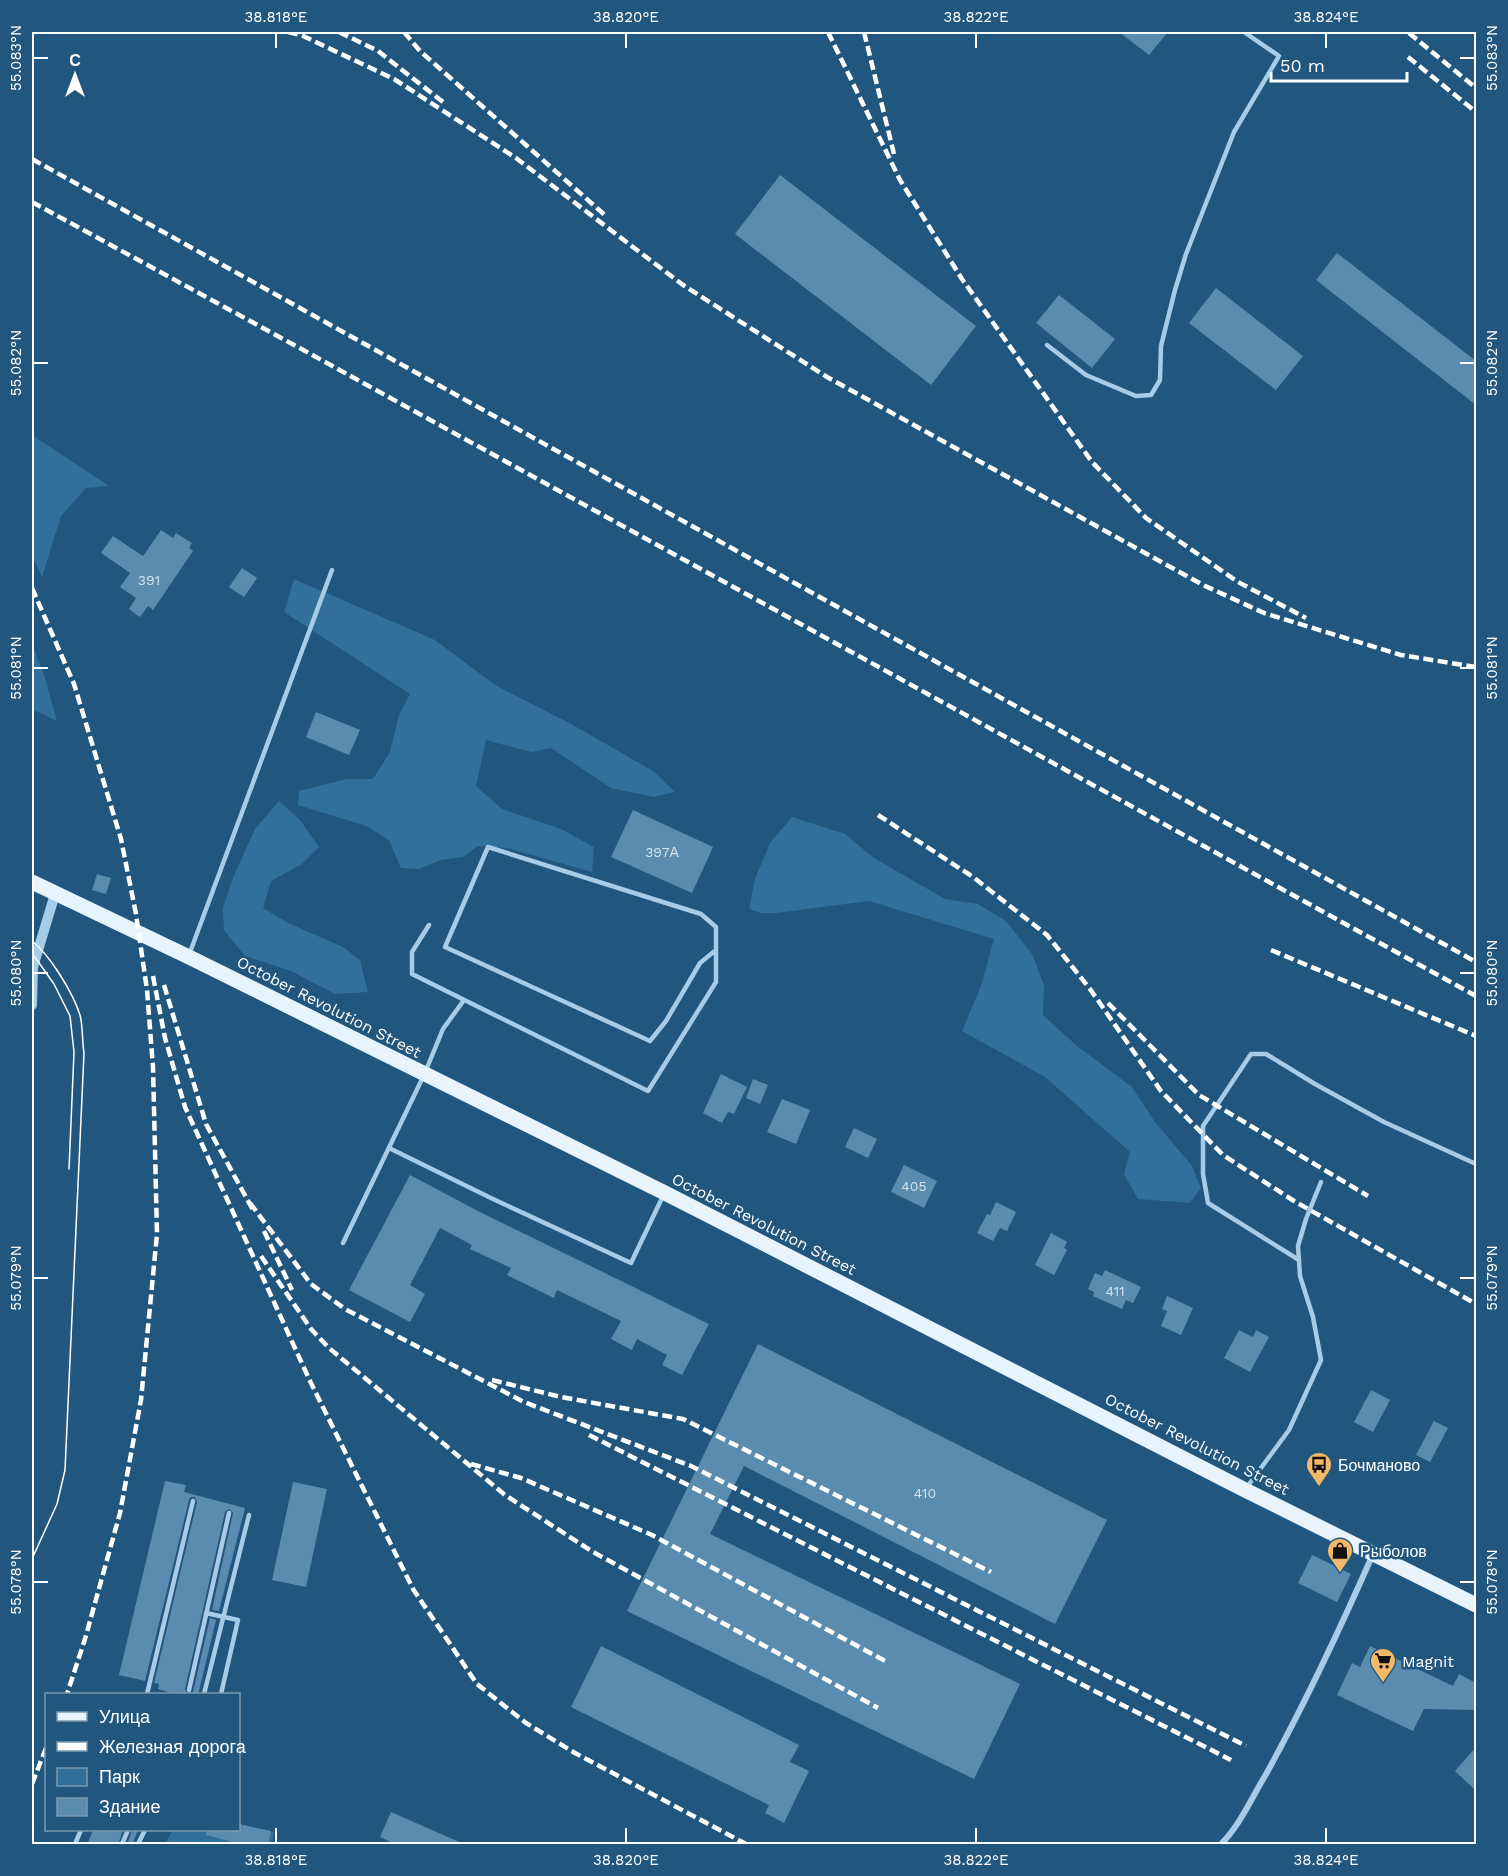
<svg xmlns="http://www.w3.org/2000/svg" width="1508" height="1876" font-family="'Work Sans',sans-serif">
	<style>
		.green { fill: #326f9a }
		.building { fill: #5a8caf }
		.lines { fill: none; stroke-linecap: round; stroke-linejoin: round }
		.service { stroke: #a6cce7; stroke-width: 4.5 }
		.minor { stroke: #a6cce7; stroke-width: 6 }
		.tertiary { stroke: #a6cce7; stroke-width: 10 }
		.primary { stroke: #e7f3fd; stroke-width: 15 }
		.tram { stroke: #fff; stroke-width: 1.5 }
		.rail { stroke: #fff; stroke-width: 4.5; stroke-dasharray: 10 4.5; stroke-linecap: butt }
		.ticks { fill: none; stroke: #fff; stroke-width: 2 }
		.labels { text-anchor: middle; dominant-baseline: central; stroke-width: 5; stroke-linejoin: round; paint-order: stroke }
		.number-label { font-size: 14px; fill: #d6e2eb }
		.street-label { font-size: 16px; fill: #fff; stroke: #21567e }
		.poi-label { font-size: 16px; fill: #fff; stroke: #21567e; text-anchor: start }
		.neatline { fill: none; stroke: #fff; stroke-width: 2 }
		.ticks-label { font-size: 15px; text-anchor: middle; fill: #fff }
	</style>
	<rect width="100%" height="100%" fill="#21567e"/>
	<path class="green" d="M32,435L109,486L86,488L61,516L42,577L32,555Z
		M294,579L435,640L495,685L573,725L653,771L675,792L654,797L611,788L551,748L531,752L486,740L476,786L502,809L561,829L594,847L592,872L507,848L478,846L463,857L441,860L419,869L401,868L389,840L366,826L298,805L299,791L346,779H373L390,752L399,715L410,694L284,612Z
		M32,643L44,675L57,721L32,709Z
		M279,801L300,820L319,847L302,864L271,881L263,908L288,923L343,947L360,960L368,992L335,994L291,971L245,956L224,930L223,908L234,875L255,829Z
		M792,817L845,834L874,858L945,899L978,904L1006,921L1032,954L1044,985L1043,1015L1077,1046L1132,1087L1155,1122L1192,1166L1201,1188L1190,1203L1138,1199L1124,1174L1130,1152L1045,1077L962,1031L981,986L994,939L869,901L776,913H761L749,909L755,879L770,843Z
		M239,1824L274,1832L272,1844H165L173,1830H238Z"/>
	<path class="building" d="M1119,32H1168L1149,55Z
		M780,175L976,326L931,385L735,234Z
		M1337,253L1476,361V405L1316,280Z
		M1216,288L1303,356L1276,390L1189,323Z
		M1059,295L1115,339L1092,368L1036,323Z
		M161,530L173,538L176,533L192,543L189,548L193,551L153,610L148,606L140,617L129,609L136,598L120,587L130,573L101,553L113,536L143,556Z
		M242,568L257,578L244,597L229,587Z
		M316,712L360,730L349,755L306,737Z
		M633,810L713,847L692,893L611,857Z
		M97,874L111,878L106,894L92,890Z
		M721,1074L747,1087L734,1114L728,1112L722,1123L703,1113Z
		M753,1079L768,1085L760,1104L746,1098Z
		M782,1099L810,1110L796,1144L767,1132Z
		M854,1128L877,1139L868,1158L845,1147Z
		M904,1165L937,1181L924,1208L891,1192Z
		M410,1175L478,1211L709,1324L682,1375L662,1365L667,1355L637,1339L632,1350L611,1339L621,1321L557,1290L554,1298L507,1275L511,1268L470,1249L472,1245L440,1228L410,1285L425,1294L410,1322L349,1290Z
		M996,1202L1016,1212L1007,1231L1000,1228L993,1241L977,1233L987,1214L990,1215Z
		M1051,1233L1067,1242L1064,1248L1067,1250L1054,1275L1035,1265Z
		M1105,1270L1141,1287L1133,1303L1126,1300L1122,1309L1093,1296L1094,1292L1088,1289L1095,1273L1102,1276Z
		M1167,1296L1193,1308L1181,1335L1161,1326L1167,1311L1162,1309Z
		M1239,1330L1253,1337L1256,1330L1269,1337L1250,1372L1224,1358Z
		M758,1344L1107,1520L1055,1624L744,1466L710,1534L1020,1684L974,1779L627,1611Z
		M1371,1390L1390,1400L1373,1432L1354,1422Z
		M1434,1421L1448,1428L1430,1462L1416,1455Z
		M165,1481L186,1485L184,1492L245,1508L219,1611L212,1610L233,1513L229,1509L225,1512L185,1689L187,1694L193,1692L210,1618L216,1620L198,1695H178L158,1689L159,1684L154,1683L197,1502L195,1497H191L189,1500L145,1681L119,1675Z
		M293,1482L327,1489L306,1587L272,1580Z
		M1312,1555L1351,1574L1337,1602L1298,1583Z
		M601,1646L799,1745L790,1762L809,1771L784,1823L765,1813L769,1805L571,1707Z
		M1370,1646L1453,1686L1459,1674L1476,1683V1710L1424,1709L1413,1731L1337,1695L1352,1663L1360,1667Z
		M1476,1747V1791L1455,1771Z
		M391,1812L466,1845H397L380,1837Z
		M238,1824L271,1831L268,1845H245L206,1835L207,1830H238Z
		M93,1830H123L118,1845H87Z
		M132,1830H138L132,1845H127Z"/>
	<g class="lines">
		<path class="service" d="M1047,345L1086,375L1136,396L1151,395L1160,380L1161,346L1175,290L1186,254L1234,132L1279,56L1244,32
			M429,925L412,952V974L648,1091L716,982V927L701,914L488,847L445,947L650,1041L666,1021L700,963L716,950
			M189,955L332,570
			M389,1148L493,1199L631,1263L663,1196
			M343,1243L424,1075L443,1029L464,1000
			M1299,1260L1208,1203L1203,1174V1126L1251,1054H1266L1315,1084L1384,1122L1476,1164
			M1247,1487L1289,1430L1321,1360L1313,1317L1300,1276L1298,1246L1306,1219L1321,1182
			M206,1613L238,1620L221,1694
			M189,1690L229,1513
			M147,1694L193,1501
			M204,1694L249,1515
			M75,1844L81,1830
			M122,1844L128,1830
			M138,1844L145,1830"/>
		<path class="minor" d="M1221,1844C1240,1825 1251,1799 1265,1776C1305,1704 1340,1629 1373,1554"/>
		<path class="tertiary" d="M32,1005L33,967L55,894"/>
		<path class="primary" d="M32,882L189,957L665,1193L1245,1490L1476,1605"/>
		<path class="tram" d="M32,941C50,955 73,993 80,1015C83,1026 82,1041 84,1053L65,1470L57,1504L32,1559
			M32,953L54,984L70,1016L74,1052L69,1169"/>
		<path class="rail" d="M288,32L301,35L394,79L516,158L683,285L827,377L1203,585L1264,613L1401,655L1476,667
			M339,32L378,51L443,102
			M404,32L420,51L607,217
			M828,32L900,180L962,279L1092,462L1146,518L1238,582L1306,618
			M864,32L894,154
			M1409,33L1476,88
			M1408,57L1476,112
			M32,159L1476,962
			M32,202L296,346L1476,996
			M32,588L74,684L121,839L136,914L147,990L153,1067L157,1234L141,1400L120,1513L85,1639L67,1694
			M878,815L973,877L1047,935L1090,989L1161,1091L1223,1155L1294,1201L1476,1304
			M1271,950L1476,1036
			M153,976L165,1038L185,1107L310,1381L413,1589L477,1684L526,1723L575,1753L746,1844
			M164,985L206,1124L253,1210
			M1108,1003L1199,1095L1368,1196
			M250,1203L311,1284L345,1309L524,1402L691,1466L1246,1746
			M264,1231L292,1290
			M261,1256L311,1329L329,1348L505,1495L593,1552L878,1708
			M492,1380L561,1397L683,1419L991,1572
			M589,1435L1231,1760
			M471,1464L521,1478L652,1535L887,1662
			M32,1784L46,1748"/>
	</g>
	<path class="ticks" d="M276,33V48M626,33V48M976,33V48M1326,33V48M33,58H48M1460,58H1475M33,363H48M1460,363H1475M33,668H48M1460,668H1475M33,973H48M1460,973H1475M33,1278H48M1460,1278H1475M33,1582H48M1460,1582H1475M276,1828V1843M626,1828V1843M976,1828V1843M1326,1828V1843"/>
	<defs>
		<symbol id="bus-pin" viewBox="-11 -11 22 30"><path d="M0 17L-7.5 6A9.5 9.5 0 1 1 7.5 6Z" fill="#f3b868" stroke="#21567e"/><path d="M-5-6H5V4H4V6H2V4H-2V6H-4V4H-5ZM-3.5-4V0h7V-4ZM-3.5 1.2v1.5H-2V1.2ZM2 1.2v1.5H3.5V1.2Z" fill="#111"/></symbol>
		<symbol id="shop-pin" viewBox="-11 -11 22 30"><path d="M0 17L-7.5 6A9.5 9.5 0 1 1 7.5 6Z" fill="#f3b868" stroke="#21567e"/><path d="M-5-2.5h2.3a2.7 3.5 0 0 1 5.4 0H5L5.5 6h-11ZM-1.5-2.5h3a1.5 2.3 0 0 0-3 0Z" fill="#111"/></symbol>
		<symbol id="supermarket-pin" viewBox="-11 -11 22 30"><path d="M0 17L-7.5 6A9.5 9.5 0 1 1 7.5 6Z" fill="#f3b868" stroke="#21567e"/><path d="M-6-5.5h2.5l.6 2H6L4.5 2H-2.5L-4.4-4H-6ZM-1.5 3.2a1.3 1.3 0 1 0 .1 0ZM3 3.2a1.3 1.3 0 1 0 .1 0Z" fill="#111"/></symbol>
	</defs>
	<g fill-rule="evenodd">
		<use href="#bus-pin" x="1304" y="1450" width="30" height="40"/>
		<use href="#shop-pin" x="1325" y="1536" width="30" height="40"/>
		<use href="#supermarket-pin" x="1368" y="1646" width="30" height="40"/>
	</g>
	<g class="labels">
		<g class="number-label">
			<text x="149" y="580">391</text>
			<text x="662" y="852">397А</text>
			<text x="914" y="1186">405</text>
			<text x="1115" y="1291">411</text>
			<text x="925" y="1493">410</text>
		</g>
		<g class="street-label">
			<text transform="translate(329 1007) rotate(27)">October Revolution Street</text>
			<text transform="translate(764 1224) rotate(27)">October Revolution Street</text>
			<text transform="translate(1197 1444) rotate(27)">October Revolution Street</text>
		</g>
		<g class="poi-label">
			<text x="1338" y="1465">Бочманово</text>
			<text x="1360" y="1551">Рыболов</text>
			<text x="1402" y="1661">Magnit</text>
		</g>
	</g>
	<rect width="1508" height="1876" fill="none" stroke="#21567e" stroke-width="66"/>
	<rect x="45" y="1693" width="195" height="138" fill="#21567e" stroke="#7a9ab2" stroke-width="1.5"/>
	<rect x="57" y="1712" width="30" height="9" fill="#e7f3fd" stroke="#7a9ab2" stroke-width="1.5"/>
	<text x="99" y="1723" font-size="18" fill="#ffffff">Улица</text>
	<rect x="57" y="1742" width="30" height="9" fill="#ffffff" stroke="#7a9ab2" stroke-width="1.5"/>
	<text x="99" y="1753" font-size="18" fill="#ffffff">Железная дорога</text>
	<rect x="57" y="1768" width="30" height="18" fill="#326f9a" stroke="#7a9ab2" stroke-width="1.5"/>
	<text x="99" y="1783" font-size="18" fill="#ffffff">Парк</text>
	<rect x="57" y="1798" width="30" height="18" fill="#5a8caf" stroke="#7a9ab2" stroke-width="1.5"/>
	<text x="99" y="1813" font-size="18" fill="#ffffff">Здание</text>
	<g transform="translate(75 75)" stroke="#21567e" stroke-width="4.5" paint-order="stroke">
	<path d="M0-4.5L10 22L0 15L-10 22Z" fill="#ffffff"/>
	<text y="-9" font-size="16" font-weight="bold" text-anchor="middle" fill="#ffffff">С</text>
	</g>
	<path d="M1271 72v9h136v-9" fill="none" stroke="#ffffff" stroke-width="3"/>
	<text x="1280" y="72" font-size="18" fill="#ffffff" stroke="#21567e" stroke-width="4.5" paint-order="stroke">50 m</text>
	<rect x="33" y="33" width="1442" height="1810" class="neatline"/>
	<g class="ticks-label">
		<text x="276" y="22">38.818°E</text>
		<text x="626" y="22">38.820°E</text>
		<text x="976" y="22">38.822°E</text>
		<text x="1326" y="22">38.824°E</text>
		<text transform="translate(16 58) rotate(-90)" y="5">55.083°N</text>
		<text transform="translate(1492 58) rotate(-90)" y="5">55.083°N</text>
		<text transform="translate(16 363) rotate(-90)" y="5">55.082°N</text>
		<text transform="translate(1492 363) rotate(-90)" y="5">55.082°N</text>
		<text transform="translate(16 668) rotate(-90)" y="5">55.081°N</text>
		<text transform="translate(1492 668) rotate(-90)" y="5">55.081°N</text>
		<text transform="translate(16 973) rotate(-90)" y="5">55.080°N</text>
		<text transform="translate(1492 973) rotate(-90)" y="5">55.080°N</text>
		<text transform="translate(16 1278) rotate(-90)" y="5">55.079°N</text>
		<text transform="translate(1492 1278) rotate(-90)" y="5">55.079°N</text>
		<text transform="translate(16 1582) rotate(-90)" y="5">55.078°N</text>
		<text transform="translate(1492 1582) rotate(-90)" y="5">55.078°N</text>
		<text x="276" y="1865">38.818°E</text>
		<text x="626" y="1865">38.820°E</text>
		<text x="976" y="1865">38.822°E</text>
		<text x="1326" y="1865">38.824°E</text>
	</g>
</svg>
